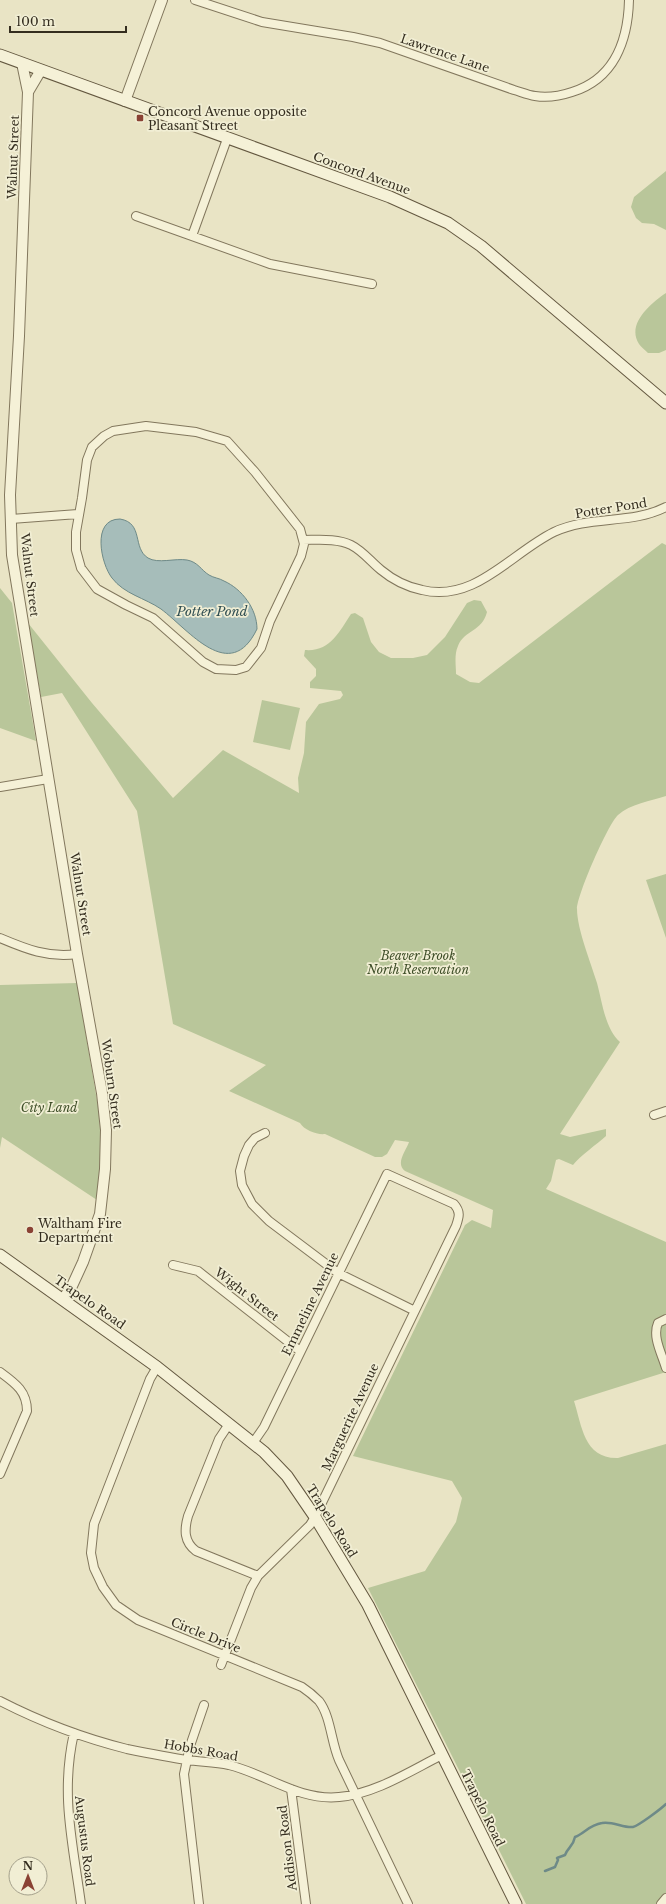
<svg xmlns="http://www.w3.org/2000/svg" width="666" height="1904" font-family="'Libre Baskerville',serif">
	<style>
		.green { fill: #b9c69a }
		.water { fill: #a6bdba; stroke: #6e8a88 }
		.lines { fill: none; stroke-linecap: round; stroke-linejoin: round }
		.stream { stroke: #6e8a88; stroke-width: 2.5 }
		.minor-casing { stroke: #82775d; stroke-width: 10 }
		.tertiary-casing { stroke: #82775d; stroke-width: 12 }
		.secondary-casing { stroke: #645840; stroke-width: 13 }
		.minor { stroke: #f5f1d7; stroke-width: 8 }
		.tertiary { stroke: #f5f1d7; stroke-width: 10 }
		.secondary { stroke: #f5f1d7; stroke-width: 11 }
		.poi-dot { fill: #8a4234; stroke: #f1eed4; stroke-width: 1.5 }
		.labels { text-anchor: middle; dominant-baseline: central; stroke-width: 3.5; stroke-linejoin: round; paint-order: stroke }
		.street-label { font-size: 12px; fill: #342d1f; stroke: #f1eed4 }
		.poi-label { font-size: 12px; fill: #342d1f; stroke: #f1eed4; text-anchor: start }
		.park-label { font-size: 12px; font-style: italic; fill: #3e4e28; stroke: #f1eed4 }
		.water-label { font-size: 13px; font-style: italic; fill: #304e52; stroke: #f1eed4 }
	</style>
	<rect width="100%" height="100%" fill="#e9e4c5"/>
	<path class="green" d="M666,171V230L654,224L642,223L636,218L631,207L634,197Z
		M666,293V350L659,353H648C645,350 641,347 639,344C626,324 651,303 666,293Z
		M662,543L666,545V796C651,801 630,804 618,815C608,824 577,895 577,909C577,929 591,963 597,983C602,1001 605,1029 620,1042L560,1134L570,1137L606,1129V1136C597,1144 580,1156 573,1165L559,1159L556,1160L551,1181L546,1189L666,1242V1372L574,1401C582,1426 584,1459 618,1458L666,1444V1904H526L368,1588L425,1571L456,1522L462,1498L452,1481L353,1456L465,1225L472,1220L491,1228L493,1210L405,1171C395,1163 406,1151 409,1142L395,1140L387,1154L382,1157H375L325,1134C317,1135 304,1130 300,1123L229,1091L266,1065L173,1024L137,811L62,693L41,697L28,623L92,703L173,798L223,750L299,793L298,778L304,753L306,722L319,704L340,699L343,695L341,691L310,688V682L316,676V669L304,656L305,650C330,652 339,632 351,614L355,613L363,618L371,642L379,652L391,658H413L427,655L445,637L467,603L474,600L481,601L487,612C482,632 464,630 458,646C454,654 456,666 456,674L470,682L479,683Z
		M0,588L12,603L36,741L0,728Z
		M262,700L300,708L290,750L253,742Z
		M666,874V938L646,880Z
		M77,983L99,1112L101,1146L97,1200L2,1137L0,1148V985Z"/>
	<path class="water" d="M120,519C144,523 132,548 148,558C158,564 175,558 187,560C198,562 201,570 209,575C214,578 219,578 224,581C242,589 257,609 257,629C230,685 189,630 161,609C145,598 124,594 112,578C101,564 91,519 120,519Z"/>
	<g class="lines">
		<path class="stream" d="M545,1871L555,1867L558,1860L557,1858L565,1855C568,1847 573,1847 575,1837C585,1833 589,1825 602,1823C613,1821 623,1828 633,1827C638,1826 661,1809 666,1804"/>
		<defs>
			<path id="minor" d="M195,0L262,22L353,37L380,43L514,90C521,92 528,95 535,96C547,98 560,96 572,92C614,79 628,41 629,0
				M136,216L270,264L372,284
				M192,236L227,139
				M146,426L196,432L227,441L255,472L300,529L304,544L301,556L270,621L261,648L246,667L236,670L216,669L203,662L153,618L126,605L97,589L81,568L76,550V532L82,498L87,460L92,447L104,436L113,431Z
				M11,519L78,514
				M303,540C318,540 337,538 351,545C363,551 371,562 381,570C393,580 407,587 422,590C475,603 511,553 554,532C590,515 631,525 666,507
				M0,787L48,779
				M0,938C26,949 48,958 77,954
				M654,1115L666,1111
				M265,1133L255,1138L249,1145L244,1156L240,1171L242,1185L252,1204L269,1221L338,1273L413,1310
				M173,1265L198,1271L300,1351
				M666,1319L658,1323C652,1337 662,1354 666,1368
				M157,1367L150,1379L94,1524L91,1553L94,1568L103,1587L116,1605L138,1620L302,1687C308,1691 314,1696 319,1701C331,1717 331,1742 339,1760L408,1904
				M0,1372C15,1383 27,1391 27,1411L0,1474
				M229,1424L219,1439L188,1516C184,1530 184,1542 196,1551L258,1576
				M221,1665L251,1588L258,1576L310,1525L315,1517L456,1226C459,1217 461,1212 454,1204L387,1174L264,1427L253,1443
				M0,1701C41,1722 83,1738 127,1749C147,1753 167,1757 187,1760C201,1762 215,1762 229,1765C266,1774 299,1801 339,1797C375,1794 410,1771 442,1755
				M74,1733C60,1794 73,1844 81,1904
				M291,1789L306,1904
				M199,1904L184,1774L190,1746L204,1705
				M661,1904L666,1898"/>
			<path id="tertiary" d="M22,63L28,92L19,336L10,495L12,555L77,954L102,1093L106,1130L105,1169L100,1214L83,1262L72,1286L63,1299
				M28,92L41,70
				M125,101L162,0"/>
			<path id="secondary" d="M0,55L390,197L448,223L481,246L666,403
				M0,1255L157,1367L264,1452L287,1476L315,1517L368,1605L516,1904"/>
		</defs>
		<use href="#minor" class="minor-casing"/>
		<use href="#tertiary" class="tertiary-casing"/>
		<use href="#secondary" class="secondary-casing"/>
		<use href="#minor" class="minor"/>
		<use href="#tertiary" class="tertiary"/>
		<use href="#secondary" class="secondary"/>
	</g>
	<g class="poi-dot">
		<rect x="136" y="114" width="8" height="8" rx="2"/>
		<circle cx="30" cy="1230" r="4"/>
	</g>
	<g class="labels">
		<g class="street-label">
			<text transform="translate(445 53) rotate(19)">Lawrence Lane</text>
			<text transform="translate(13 157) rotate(-88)">Walnut Street</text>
			<text transform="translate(362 173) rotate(20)">Concord Avenue</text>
			<text transform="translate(611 508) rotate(-9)">Potter Pond</text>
			<text transform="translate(30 575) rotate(83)">Walnut Street</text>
			<text transform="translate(81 894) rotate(81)">Walnut Street</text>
			<text transform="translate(112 1084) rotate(82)">Woburn Street</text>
			<text transform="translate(247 1294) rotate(38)">Wight Street</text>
			<text transform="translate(90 1302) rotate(35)">Trapelo Road</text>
			<text transform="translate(310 1304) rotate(-64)">Emmeline Avenue</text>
			<text transform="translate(350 1417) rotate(-65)">Marguerite Avenue</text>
			<text transform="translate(332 1521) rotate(58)">Trapelo Road</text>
			<text transform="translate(206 1635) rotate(22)">Circle Drive</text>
			<text transform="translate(201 1750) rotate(10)">Hobbs Road</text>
			<text transform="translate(483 1808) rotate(64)">Trapelo Road</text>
			<text transform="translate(85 1841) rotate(83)">Augustus Road</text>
			<text transform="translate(287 1848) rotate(-97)">Addison Road</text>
		</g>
		<g class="poi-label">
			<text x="148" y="111">Concord Avenue opposite<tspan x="148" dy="14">Pleasant Street</tspan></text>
			<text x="38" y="1223">Waltham Fire<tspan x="38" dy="14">Department</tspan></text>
		</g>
		<g class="park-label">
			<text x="418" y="955">Beaver Brook<tspan x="418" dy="14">North Reservation</tspan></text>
			<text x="49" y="1107">City Land</text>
		</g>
		<g class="water-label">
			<text x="212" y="611">Potter Pond</text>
		</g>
	</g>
	<g transform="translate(28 1876)"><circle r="19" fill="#f1eed4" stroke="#a5a18c"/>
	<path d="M0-3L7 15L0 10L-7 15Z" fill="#8a4234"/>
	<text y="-6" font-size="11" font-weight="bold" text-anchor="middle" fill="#342d1f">N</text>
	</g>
	<path d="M10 26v6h116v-6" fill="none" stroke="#342d1f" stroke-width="2"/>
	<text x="16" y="26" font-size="12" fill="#342d1f" stroke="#f1eed4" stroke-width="3" paint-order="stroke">100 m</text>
</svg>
